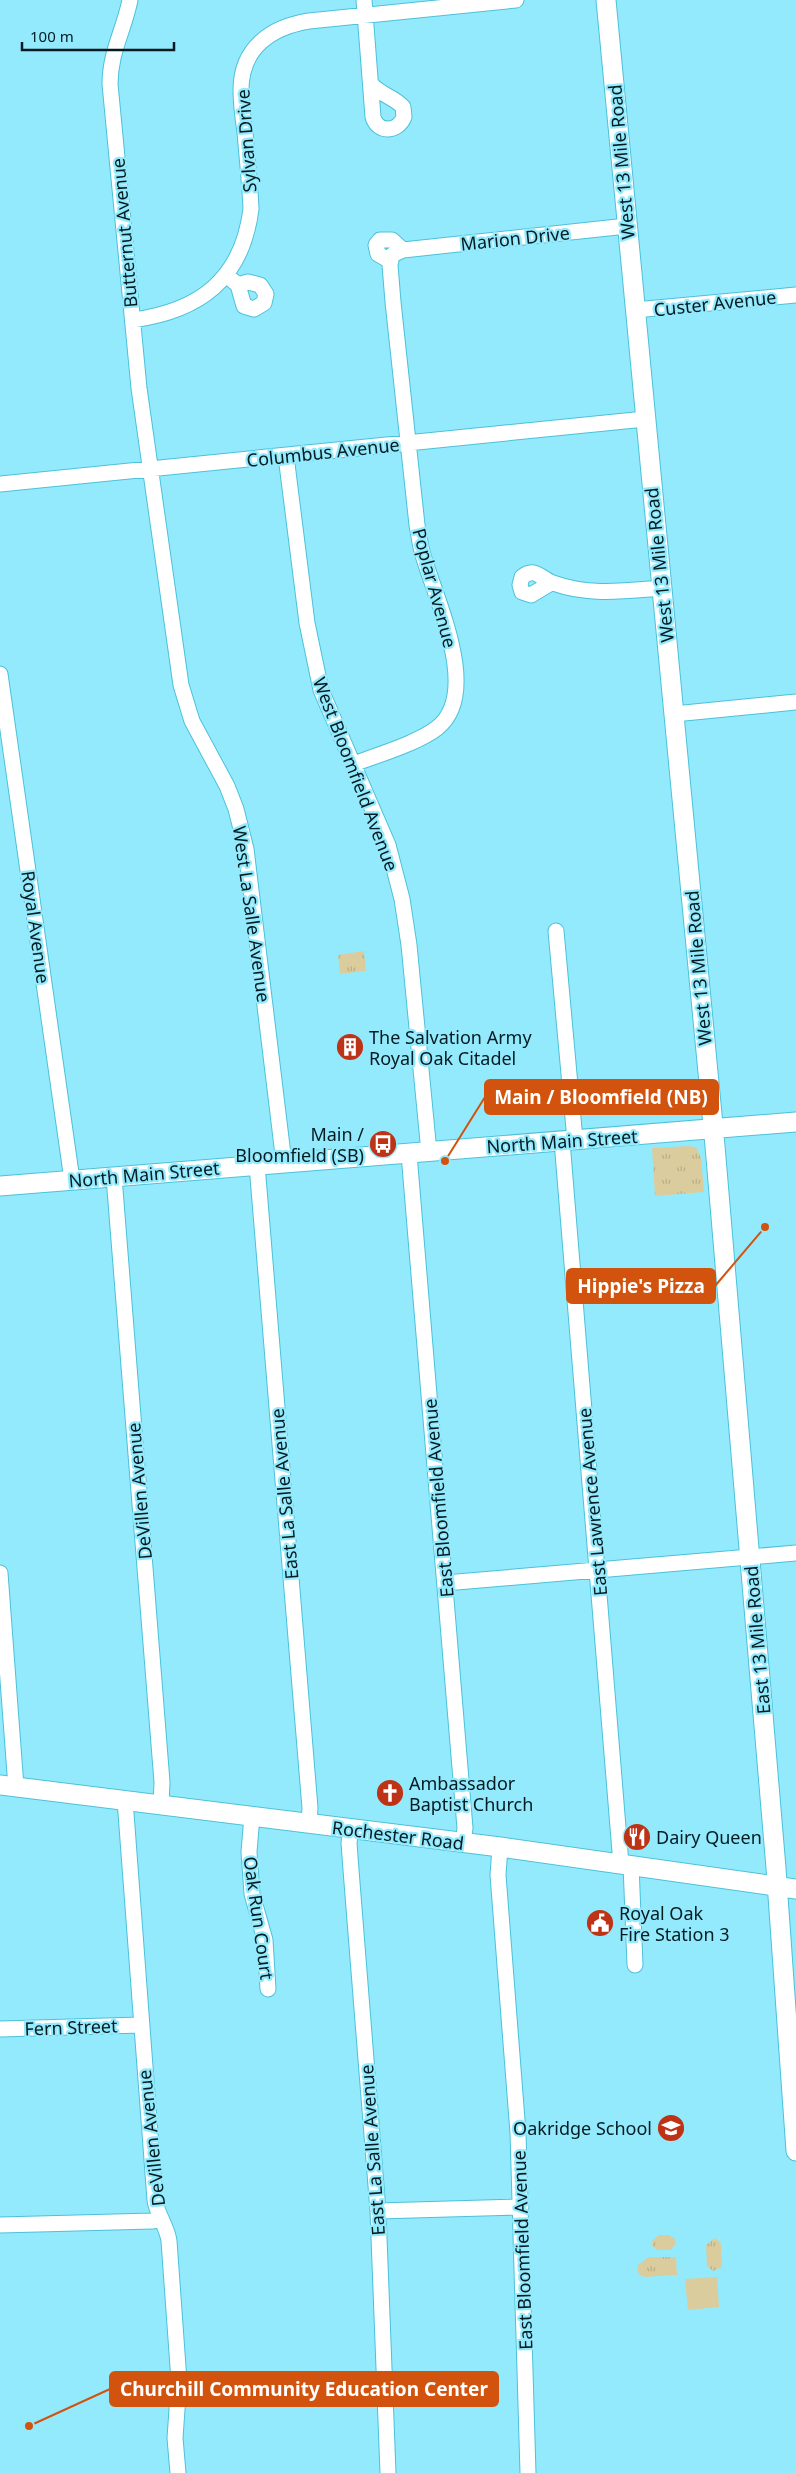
<svg xmlns="http://www.w3.org/2000/svg" width="796" height="2473" font-family="'Noto Sans',sans-serif">
	<style>
		.grass { fill: url(#grass-tufts) }
		.pitch { fill: #dacc9d }
		.lines { fill: none; stroke-linecap: round; stroke-linejoin: round }
		.minor-casing { stroke: #4cc1d9; stroke-width: 17 }
		.major-casing { stroke: #4cc1d9; stroke-width: 21 }
		.minor { stroke: #fff; stroke-width: 15 }
		.major { stroke: #fff; stroke-width: 19 }
		.labels { text-anchor: middle; dominant-baseline: central; stroke-width: 4.5; stroke-linejoin: round; paint-order: stroke }
		.street-label { font-size: 18px; fill: #031b21; stroke: #94eafd }
		.poi-label { font-size: 18px; fill: #031b21; stroke: #94eafd; text-anchor: start }
		.leader { fill: none; stroke: #d1530e; stroke-width: 2 }
		.callout-dot { fill: #d1530e; stroke: #94eafd; stroke-width: 2 }
		.callout { fill: #d1530e; stroke: #d1530e; stroke-width: 2 }
		.callout-label { font-size: 19px; text-anchor: middle; font-weight: bold; fill: #fff }
	</style>
	<defs>
		<pattern id="grass-tufts" width="24" height="20" patternUnits="userSpaceOnUse" patternTransform="scale(1.25)"><rect width="24" height="20" fill="#dacc9d"/><path d="M3 7l-1-3M5 7V3M7 7l1-3M15 17l-1-3M17 17v-4M19 17l1-3" fill="none" stroke="#b9af87"/></pattern>
	</defs>
	<rect width="100%" height="100%" fill="#94eafd"/>
	<path class="grass" d="M364,951L366,971L340,974L338,955Z
		M689,1146L696,1147L701,1158L704,1192L655,1196L652,1148Z
		M659,2235H669L675,2239L676,2243L671,2250H658L652,2246V2241Z
		M715,2238L721,2243L722,2267L713,2271L707,2266L706,2245Z
		M649,2257H676L677,2275L645,2277L640,2275L637,2270L638,2265Z"/>
	<path class="pitch" d="M717,2277L719,2307L688,2310L685,2279Z"/>
	<g class="lines">
		<defs>
			<path id="minor" d="M130,0C124,30 110,52 110,84L139,388L181,685L192,721L227,786L236,809L246,849L284,1163
				M364,0L373,117C378,134 398,132 404,117L403,107C394,97 381,95 372,85
				M390,261L378,254L376,245L380,240H392L403,250
				M226,275L238,285L244,306L254,309L264,303L266,294L260,285L248,282L238,285
				M635,310L796,295
				M133,320C199,311 242,280 251,209C250,184 247,158 245,132C243,119 241,104 241,90C241,48 271,27 309,21L516,0
				M286,456L307,623L321,690L388,845L402,899L409,945L429,1152
				M0,484L645,419
				M551,583L531,595L522,592L520,585L522,577C535,566 541,579 553,583C589,596 624,591 662,588
				M0,674L72,1180
				M674,714L796,702
				M354,764C377,755 418,743 437,728C482,693 435,598 423,555C420,546 419,535 417,525L393,302L390,265L392,255L403,250L627,226
				M556,931L575,1140
				M562,1141L621,1864
				M409,1154L465,1828L463,1843
				M257,1165L310,1808L309,1823
				M114,1177L162,1782L161,1805
				M0,1573L16,1787
				M445,1583L796,1553
				M125,1800L155,2200C157,2215 167,2226 169,2241L179,2381L175,2438L178,2473
				M252,1816L249,1852L252,1894L265,1940L268,1989
				M351,1828L349,1843L351,1870L378,2211L388,2473
				M500,1847L498,1875L518,2133L528,2473
				M631,1865L635,1965
				M0,2029L141,2025
				M378,2211L521,2207
				M0,2225L153,2221L161,2218"/>
			<path id="major" d="M606,0L715,1146L776,1868L796,2151
				M0,1186L796,1122
				M0,1785L500,1847L796,1889"/>
		</defs>
		<use href="#minor" class="minor-casing"/>
		<use href="#major" class="major-casing"/>
		<use href="#minor" class="minor"/>
		<use href="#major" class="major"/>
	</g>
	<defs>
		<symbol id="building-disc" viewBox="-11 -11 22 22"><circle r="9.5" fill="#be3315" stroke="#94eafd"/><path d="M-4-6H4V6H1V3H-1V6H-4ZM-2.5-4.3h1.7v1.8h-1.7ZM.8-4.3h1.7v1.8H.8ZM-2.5-1h1.7V.8h-1.7ZM.8-1h1.7V.8H.8Z" fill="#fff"/></symbol>
		<symbol id="bus-disc" viewBox="-11 -11 22 22"><circle r="9.5" fill="#be3315" stroke="#94eafd"/><path d="M-5-6H5V4H4V6H2V4H-2V6H-4V4H-5ZM-3.5-4V0h7V-4ZM-3.5 1.2v1.5H-2V1.2ZM2 1.2v1.5H3.5V1.2Z" fill="#fff"/></symbol>
		<symbol id="church-disc" viewBox="-11 -11 22 22"><circle r="9.5" fill="#be3315" stroke="#94eafd"/><path d="M-1.2-6h2.4v3.5h3.3v2.4h-3.3V6h-2.4V-.1h-3.3v-2.4h3.3Z" fill="#fff"/></symbol>
		<symbol id="restaurant-disc" viewBox="-11 -11 22 22"><circle r="9.5" fill="#be3315" stroke="#94eafd"/><path d="M-5-6h1v4h1v-4h1v4h1v-4h1v5L-1.5 .5V6h-2V.5L-5-1ZM5-6V6H3V1.5H1.5Q1.5-4 5-6Z" fill="#fff"/></symbol>
		<symbol id="civic-disc" viewBox="-11 -11 22 22"><circle r="9.5" fill="#be3315" stroke="#94eafd"/><path d="M-.6-6.5H3V-4.5H.6V-3L4-1V1h2V6H-6V1h2V-1L-.6-3ZM-1.2 2.5V6h2.4V2.5Z" fill="#fff"/></symbol>
		<symbol id="school-disc" viewBox="-11 -11 22 22"><circle r="9.5" fill="#be3315" stroke="#94eafd"/><path d="M0-5L7-2L0 1L-7-2ZM-4 1L0 2.5L4 1V4Q0 6-4 4Z" fill="#fff"/></symbol>
	</defs>
	<g fill-rule="evenodd">
		<use href="#building-disc" x="334" y="1031" width="32" height="32"/>
		<use href="#bus-disc" x="367" y="1128" width="32" height="32"/>
		<use href="#church-disc" x="374" y="1777" width="32" height="32"/>
		<use href="#restaurant-disc" x="621" y="1821" width="32" height="32"/>
		<use href="#civic-disc" x="584" y="1907" width="32" height="32"/>
		<use href="#school-disc" x="655" y="2112" width="32" height="32"/>
	</g>
	<g class="labels">
		<g class="street-label">
			<text transform="translate(246 141) rotate(-94)">Sylvan Drive</text>
			<text transform="translate(621 162) rotate(-95)">West 13 Mile Road</text>
			<text transform="translate(124 233) rotate(-95)">Butternut Avenue</text>
			<text transform="translate(515 238) rotate(-6)">Marion Drive</text>
			<text transform="translate(715 303) rotate(-6)">Custer Avenue</text>
			<text transform="translate(323 452) rotate(-6)">Columbus Avenue</text>
			<text transform="translate(659 565) rotate(-96)">West 13 Mile Road</text>
			<text transform="translate(435 588) rotate(75)">Poplar Avenue</text>
			<text transform="translate(356 774) rotate(69)">West Bloomfield Avenue</text>
			<text transform="translate(252 914) rotate(82)">West La Salle Avenue</text>
			<text transform="translate(36 927) rotate(82)">Royal Avenue</text>
			<text transform="translate(698 968) rotate(-95)">West 13 Mile Road</text>
			<text transform="translate(562 1141) rotate(-4)">North Main Street</text>
			<text transform="translate(144 1174) rotate(-5)">North Main Street</text>
			<text transform="translate(139 1491) rotate(-95)">DeVillen Avenue</text>
			<text transform="translate(284 1494) rotate(-95)">East La Salle Avenue</text>
			<text transform="translate(438 1498) rotate(-95)">East Bloomfield Avenue</text>
			<text transform="translate(592 1502) rotate(-95)">East Lawrence Avenue</text>
			<text transform="translate(757 1640) rotate(-95)">East 13 Mile Road</text>
			<text transform="translate(398 1835) rotate(7)">Rochester Road</text>
			<text transform="translate(259 1918) rotate(82)">Oak Run Court</text>
			<text transform="translate(71 2027) rotate(-2)">Fern Street</text>
			<text transform="translate(151 2138) rotate(-96)">DeVillen Avenue</text>
			<text transform="translate(372 2150) rotate(-94)">East La Salle Avenue</text>
			<text transform="translate(522 2250) rotate(-92)">East Bloomfield Avenue</text>
		</g>
		<g class="poi-label">
			<text x="369" y="1037">The Salvation Army<tspan x="369" dy="21">Royal Oak Citadel</tspan></text>
			<text x="364" y="1134" text-anchor="end">Main /<tspan x="364" dy="21">Bloomfield (SB)</tspan></text>
			<text x="409" y="1783">Ambassador<tspan x="409" dy="21">Baptist Church</tspan></text>
			<text x="656" y="1837">Dairy Queen</text>
			<text x="619" y="1913">Royal Oak<tspan x="619" dy="21">Fire Station 3</tspan></text>
			<text x="652" y="2128" text-anchor="end">Oakridge School</text>
		</g>
	</g>
	<path class="leader" d="M445 1161L485 1097M765 1227L715 1286M29 2426L110 2389"/>
	<g class="callout-dot">
		<circle cx="445" cy="1161" r="5"/>
		<circle cx="765" cy="1227" r="5"/>
		<circle cx="29" cy="2426" r="5"/>
	</g>
	<g class="callout">
		<rect x="485" y="1080" width="233" height="34" rx="5"/>
		<rect x="567" y="1269" width="148" height="34" rx="5"/>
		<rect x="110" y="2372" width="388" height="34" rx="5"/>
	</g>
	<g class="callout-label">
		<text x="601" y="1104">Main / Bloomfield (NB)</text>
		<text x="641" y="1293">Hippie's Pizza</text>
		<text x="304" y="2396">Churchill Community Education Center</text>
	</g>
	<path d="M22 42v8h152v-8" fill="none" stroke="#031b21" stroke-width="2.5"/>
	<text x="30" y="42" font-size="15" fill="#031b21" stroke="#94eafd" stroke-width="4" paint-order="stroke">100 m</text>
</svg>
